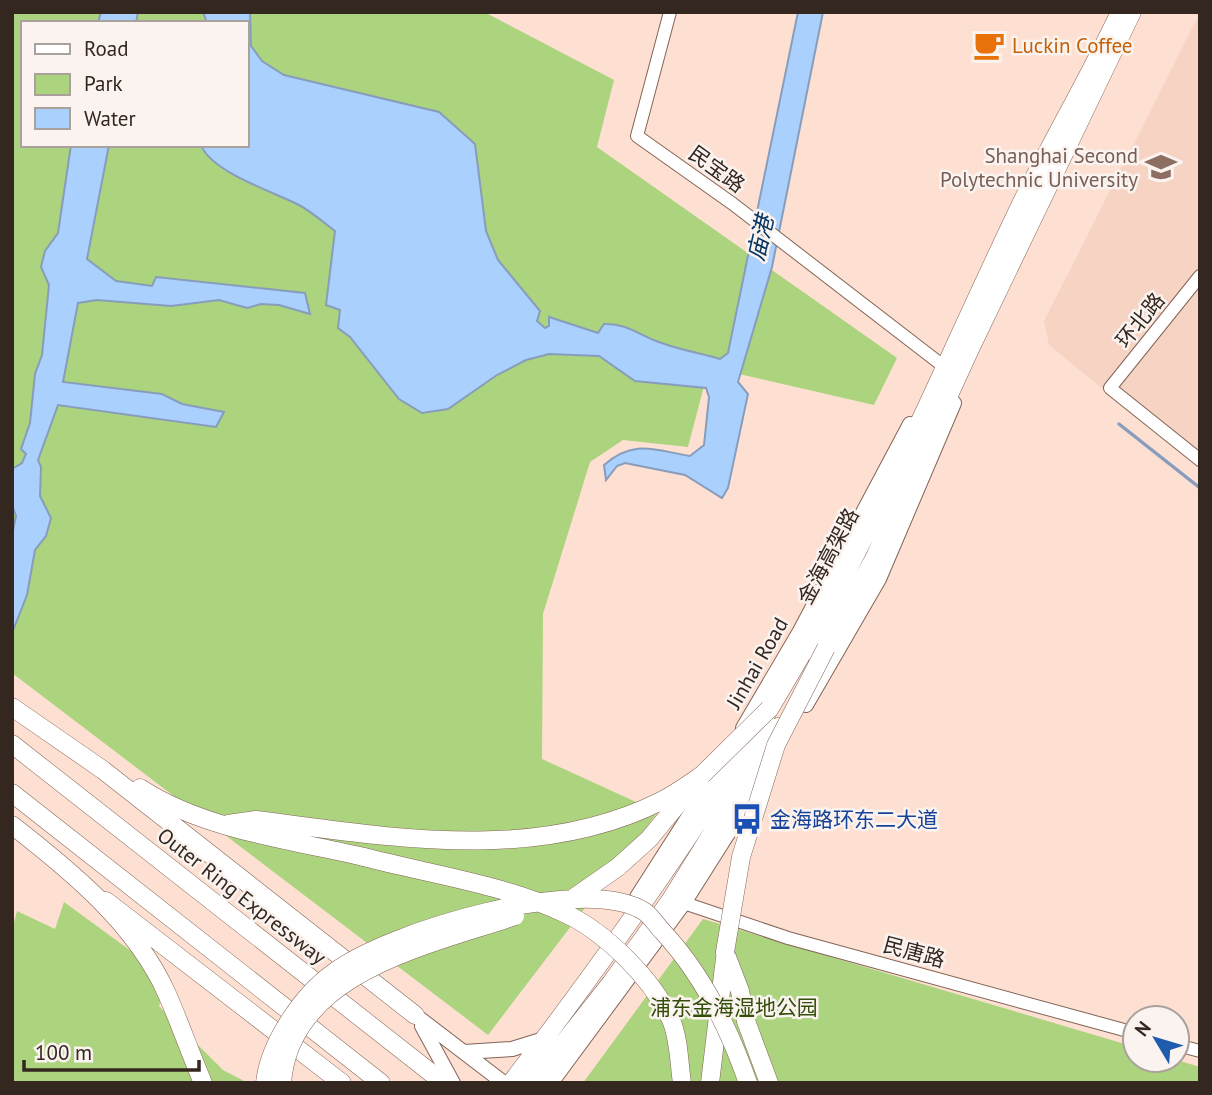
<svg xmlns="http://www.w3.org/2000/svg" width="1212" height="1095" font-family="'PT Sans','Noto Sans SC',sans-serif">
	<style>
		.built { fill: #f6d3c3 }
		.green { fill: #acd37e; fill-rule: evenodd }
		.water { fill: #aad0fe; stroke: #879dbb; stroke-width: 2 }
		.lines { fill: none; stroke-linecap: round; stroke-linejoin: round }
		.stream { stroke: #879dbb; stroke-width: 3.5 }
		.minor-casing { stroke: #836455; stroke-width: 14 }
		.major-casing { stroke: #836455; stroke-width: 16 }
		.highway-casing { stroke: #836455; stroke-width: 19 }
		.minor { stroke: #fff; stroke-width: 12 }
		.major { stroke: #fff; stroke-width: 14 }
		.highway { stroke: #fff; stroke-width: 18 }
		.highway-bridge-casing { stroke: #836455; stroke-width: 19; stroke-linecap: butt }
		.highway-bridge { stroke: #fff; stroke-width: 18 }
		.labels { text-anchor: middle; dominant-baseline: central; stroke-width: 5; stroke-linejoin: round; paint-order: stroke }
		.food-label { font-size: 21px; fill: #c56008; stroke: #faf3ef; text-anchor: start }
		.education-label { font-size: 21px; fill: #785e54; stroke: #faf3ef; text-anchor: end }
		.street-label { font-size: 21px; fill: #342720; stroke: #faf3ef }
		.transit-label { font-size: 21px; fill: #164399; stroke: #faf3ef; text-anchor: start }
		.park-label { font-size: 21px; fill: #344d0a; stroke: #faf3ef }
		.water-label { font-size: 23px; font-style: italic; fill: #063463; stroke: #faf3ef }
	</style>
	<rect width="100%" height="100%" fill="#fee0d3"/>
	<path class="built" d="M1200,13V468L1049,345L1044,321Z"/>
	<path class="green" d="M12,12H484L614,80L597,147L897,358L874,405L709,367L688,447L623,440L590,462L543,614L542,759L658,812L488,1035L12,673ZM23,23H247V145H23Z
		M64,902L168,978L159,1006L223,1070L248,1083H12V930L17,911L55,929Z
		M703,919L1135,1047V1060H1177L1200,1067V1083H583Z"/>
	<path class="water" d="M101,12H138L136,23H98Z
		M203,12H250L251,46L262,61L284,75L439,112L475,144L486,231L498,260L540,311L537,321L545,328L549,326V317L598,333L604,324C625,323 638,334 656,341C676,349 700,353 720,359L728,353L798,12H823L772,267L738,382L748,394L728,488L722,498L685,475L625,463L617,466L606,480L604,465C634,439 654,450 690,456L704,445L709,397L706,388L635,381L599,356L549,354L526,360L497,375L448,409L422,413L399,399L350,337L338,328L340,310L326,305L335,231C323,222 312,212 299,205C274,192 211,172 201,145H247V23H207Z
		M71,145H109L87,259L116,281L152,286L156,277L305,293L310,314L279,305L261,304L247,308L219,300L171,306L97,300L78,303L63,382L162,394L182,404L224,412L216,427L58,405L38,460L41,467L40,496L51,518L46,536L35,550L27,595L12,633V535L16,516L12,505V469L22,463L26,454L21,449L30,423L35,374L42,355L49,285L41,267L45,251L58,233Z"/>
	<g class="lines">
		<path class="stream" d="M1119,424L1200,488"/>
		<defs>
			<path id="minor" d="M670,12L637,136L733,204L942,365
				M1200,276L1110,388L1200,460
				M684,903L788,938L1135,1033
				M1177,1045L1200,1051"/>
			<path id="major" d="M806,705L879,579L954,403
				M743,728L800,631L910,424
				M637,897L726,758
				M415,1015L504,1083
				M422,1026L453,1083
				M464,1052L512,1049L541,1040
				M551,1083L684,903L758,786"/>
			<path id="highway" d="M818,661L875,557L970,349L1132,12
				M12,707L103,770L415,1015
				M12,744L444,1083
				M140,788C204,830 291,840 364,857
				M12,793L381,1083
				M228,824L256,820C389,837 536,864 661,801C675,794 689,784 702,775
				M12,825C71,871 136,924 167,994C180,1023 190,1053 203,1083
				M618,867L649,839L691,788
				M106,901L342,1083
				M725,952L740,991L746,1021L769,1083
				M511,1083C631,925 746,762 839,586C906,460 961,328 1023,200C1054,137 1090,76 1120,12
				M532,1083L611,983L670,901L778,727
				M710,1083L725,958"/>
		</defs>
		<use href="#minor" class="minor-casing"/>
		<use href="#major" class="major-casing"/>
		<use href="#highway" class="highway-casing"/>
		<use href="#minor" class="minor"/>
		<use href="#major" class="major"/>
		<use href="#highway" class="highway"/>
		<defs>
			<path id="highway-bridge" d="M702,775L769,709
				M364,857C429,874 502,884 564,913C604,931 653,979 671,1020C679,1038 679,1063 682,1083
				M575,897L618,867
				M725,952L741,857L776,745L826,648
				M265,1083C269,1044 302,995 333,973C386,932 585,872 645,912C652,917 657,926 663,932C702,974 729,1028 748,1083
				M282,1083C290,972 430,945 515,916"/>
		</defs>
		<use href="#highway-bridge" class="highway-bridge-casing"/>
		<use href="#highway-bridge" class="highway-bridge"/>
	</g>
	<defs>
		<symbol id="cafe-bare" viewBox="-9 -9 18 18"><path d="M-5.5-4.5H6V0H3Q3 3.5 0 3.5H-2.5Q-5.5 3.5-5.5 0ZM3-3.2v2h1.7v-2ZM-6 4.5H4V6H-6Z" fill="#e8710a" stroke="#faf3ef" stroke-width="2.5" paint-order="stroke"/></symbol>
		<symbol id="university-bare" viewBox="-9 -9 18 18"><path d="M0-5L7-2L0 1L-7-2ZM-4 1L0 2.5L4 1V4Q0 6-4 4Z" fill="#8d6e63" stroke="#faf3ef" stroke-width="2.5" paint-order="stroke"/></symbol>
		<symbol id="bus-bare" viewBox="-9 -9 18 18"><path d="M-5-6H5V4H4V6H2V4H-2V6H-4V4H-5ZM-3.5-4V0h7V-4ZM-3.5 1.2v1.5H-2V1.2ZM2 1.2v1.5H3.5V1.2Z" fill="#1a4fb4" stroke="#faf3ef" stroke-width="2.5" paint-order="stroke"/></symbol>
	</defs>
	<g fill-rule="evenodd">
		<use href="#cafe-bare" x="967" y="23" width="44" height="44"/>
		<use href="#university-bare" x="1139" y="145" width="44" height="44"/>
		<use href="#bus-bare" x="725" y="797" width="44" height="44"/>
	</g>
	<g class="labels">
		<g class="food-label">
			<text x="1012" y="45">Luckin Coffee</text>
		</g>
		<g class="education-label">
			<text x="1138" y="155">Shanghai Second<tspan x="1138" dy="24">Polytechnic University</tspan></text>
		</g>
		<g class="street-label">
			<text transform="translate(717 169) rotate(36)">民宝路</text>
			<text transform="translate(1140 320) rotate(-51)">环北路</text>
			<text transform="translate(828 556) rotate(-62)">金海高架路</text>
			<text transform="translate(757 663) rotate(-60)">Jinhai Road</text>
			<text transform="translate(242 896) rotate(38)">Outer Ring Expressway</text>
			<text transform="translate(914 952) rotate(15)">民唐路</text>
		</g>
		<g class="transit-label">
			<text x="770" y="819">金海路环东二大道</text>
		</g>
		<g class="park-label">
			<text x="734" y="1007">浦东金海湿地公园</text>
		</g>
		<g class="water-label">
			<text transform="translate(760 238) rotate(-77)">庙港</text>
		</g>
	</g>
	<rect width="1212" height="1095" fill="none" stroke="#342720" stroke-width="28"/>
	<rect x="21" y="21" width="228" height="126" fill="#faf3ef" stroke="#aba19c" stroke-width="2"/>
	<rect x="35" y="44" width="35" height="10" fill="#ffffff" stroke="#aba19c" stroke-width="2"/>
	<text x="84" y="56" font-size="21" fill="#342720">Road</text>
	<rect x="35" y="74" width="35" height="21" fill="#acd37e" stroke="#aba19c" stroke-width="2"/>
	<text x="84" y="91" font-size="21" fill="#342720">Park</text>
	<rect x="35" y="108" width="35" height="21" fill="#aad0fe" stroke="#aba19c" stroke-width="2"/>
	<text x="84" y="126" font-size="21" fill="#342720">Water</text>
	<g transform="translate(1156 1039) rotate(308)"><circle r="33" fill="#faf3ef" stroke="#aba19c" stroke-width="2"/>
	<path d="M0-5L12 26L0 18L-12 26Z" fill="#205cae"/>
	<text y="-10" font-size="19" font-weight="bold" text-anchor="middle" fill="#342720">N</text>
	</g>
	<path d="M24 1060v10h175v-10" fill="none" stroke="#342720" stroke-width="3.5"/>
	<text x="35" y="1060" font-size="21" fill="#342720" stroke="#faf3ef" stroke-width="5" paint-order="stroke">100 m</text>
</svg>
